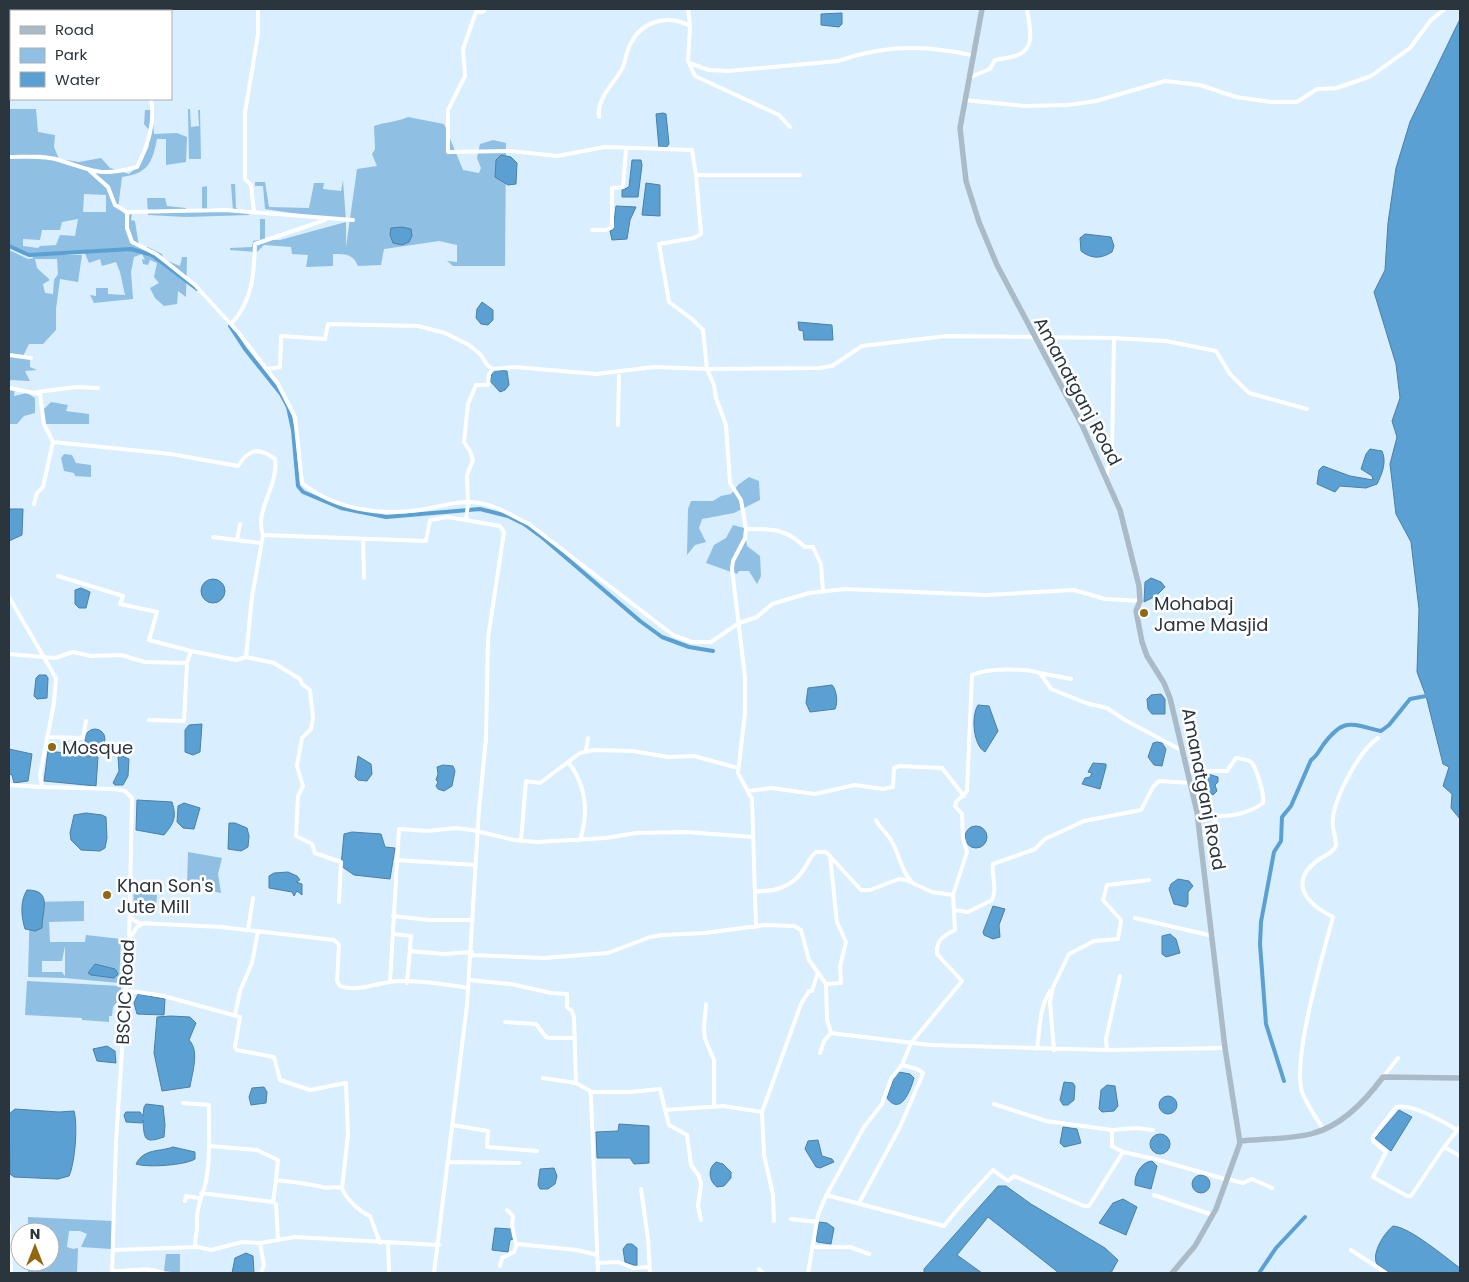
<svg xmlns="http://www.w3.org/2000/svg" width="1469" height="1282" font-family="Poppins,sans-serif">
	<style>
		.green { fill: #8fbfe3; fill-rule: evenodd }
		.water { fill: #5aa0d2; stroke: #4c80a5 }
		.lines { fill: none; stroke-linecap: round; stroke-linejoin: round }
		.canal { stroke: #5aa0d2; stroke-width: 4 }
		.street { stroke: #fff; stroke-width: 4 }
		.secondary { stroke: #abbac7; stroke-width: 5.5 }
		.poi-dot { fill: #91680f; stroke: #fff; stroke-width: 2 }
		.labels { text-anchor: middle; dominant-baseline: central; stroke-width: 5; stroke-linejoin: round; paint-order: stroke }
		.street-label { font-size: 18px; fill: #2b353d; stroke: #fff }
		.poi-label { font-size: 18px; fill: #2b353d; stroke: #fff; text-anchor: start }
	</style>
	<rect width="100%" height="100%" fill="#d9eefe"/>
	<path class="green" d="M9,109H36L38,132L55,135L54,147L59,159L42,155L9,156Z
		M188,109H190L191,127L199,126L198,110H200L201,159H189Z
		M145,110H152L154,134L177,133L187,137L186,162L166,165V139H157C152,164 148,173 122,177L118,208L127,216L132,214L131,220L135,221L139,247H148L162,254L163,259L180,266L182,257H187L186,297L178,291L177,304L164,306L155,298L150,288L159,283L154,277L157,263L150,260L148,265L143,264L142,259L145,260L142,254L134,257L131,272L133,299L94,303L90,295L96,296V288H108V294L125,295L120,272L116,262L102,266L100,259L89,263L84,251L40,255H82L78,282L60,279L56,309V330L43,344H29L23,356L30,359V367L37,370L25,371L30,381L11,380L9,382V250L28,259L34,258L9,246V157L42,156L79,162L101,158L110,168L129,174C139,166 136,168 141,158C146,150 152,148 147,137L149,130L144,124ZM84,194L106,195V212H83ZM78,219L75,236L60,235L56,245L40,246L38,248L23,246V239L40,240L42,230H60L62,222ZM35,259H57L58,274L54,280L53,294L45,293L43,284L50,280L37,268Z
		M408,117L444,124L463,170L479,173L481,168L477,158L480,144L493,140L506,143L505,266H453L447,261L457,262V245L439,241L384,249L381,265L358,266C353,254 346,254 333,254V266L306,267L308,255L292,254L291,247L264,245L257,252L230,250V248L252,247L253,241L260,240V219H265V240H280L346,222V247L357,169L377,166L372,154L375,149L374,126C386,122 396,122 408,117Z
		M343,180L346,221L265,209L263,186H255V182H265L269,207L309,208L314,183H324L323,189L341,191Z
		M231,184H235L236,208L250,215L186,217L148,215L147,198H165L167,206L186,208V210L202,209V187L207,186V208L233,211Z
		M9,387L15,388L14,396L27,393L35,398V413L24,416L17,424H9Z
		M51,402L68,405L66,411L89,414V424H44L42,411Z
		M64,454L72,455L76,463L91,465V477L75,476L74,473L64,471L61,458Z
		M749,477L759,481L760,500L734,513L702,519L699,528L706,542L695,545L687,555L688,509L691,501H713L721,496L731,494L738,485Z
		M733,525L744,528L747,546L760,556L761,576L757,584L749,571H739L737,574L706,563L714,545L726,538Z
		M188,852L222,858L218,874L221,893L187,886Z
		M134,891L157,895L156,907L152,910L133,906Z
		M84,901V921L49,922L50,942H85L86,935L121,939L119,983L65,978L28,977L30,902ZM65,946V976L62,972H42V961H62Z
		M27,981L121,986V997L113,1007L112,1016H109V1022L82,1020V1018L25,1015Z
		M28,1217L112,1221L111,1249L81,1247L87,1234L80,1231H69L67,1247L73,1249L78,1248L77,1273H28V1262H50V1232H28Z
		M166,1254H180V1273L164,1271Z"/>
	<path class="water" d="M842,13V24L839,27L821,25V14Z
		M1460,19V819L1451,808L1452,794L1443,786L1449,767L1443,764L1426,696L1417,672L1419,609L1411,542L1396,514L1390,464L1397,437L1392,421L1400,398L1396,364L1374,292L1385,270L1388,223L1396,168L1410,122Z
		M663,113L666,114L669,144L666,148L659,149L656,114Z
		M501,155L511,157L517,163L516,184L508,185L495,177L496,160Z
		M632,160H641L642,165L638,197H622V190L629,187Z
		M646,183L660,185V216L642,215Z
		M616,206L636,207L630,220L627,239L612,240L610,231L613,230Z
		M402,227L411,229L412,236L409,242L402,245L393,243L390,235L391,228Z
		M1085,234L1111,237L1114,246L1112,252C1101,259 1091,259 1081,251L1080,238Z
		M482,302L493,310V320L488,325L481,324L476,318L477,309Z
		M798,322L832,325L833,340H804L803,331L799,330Z
		M493,370L507,371L509,385L505,390L500,392L490,381Z
		M1370,449L1382,451C1387,462 1382,474 1377,484L1366,488L1340,486L1335,492L1317,484L1319,470L1323,466L1350,476L1373,480L1372,476L1361,469L1366,454Z
		M9,509H23L22,535L9,541Z
		M1151,578L1161,582L1165,587L1156,596L1144,602L1145,582Z
		M201 591a12 12 0 1 1 24 0a12 12 0 1 1-24 0Z
		M81,588L90,592L86,608H79L75,604V590Z
		M39,675H46L48,678L47,698L37,699L34,696L36,678Z
		M832,685C837,690 838,704 835,709L810,712L806,703L808,688Z
		M1161,694L1165,699V714H1152L1148,709L1147,699L1151,695Z
		M978,705L989,706L998,731L985,752C973,745 971,716 978,705Z
		M202,724L200,752L193,755L185,752V730L189,725Z
		M85 739a10 10 0 1 1 20 0a10 10 0 1 1-20 0Z
		M1157,742L1162,743L1166,749L1162,766L1154,765L1148,757L1153,743Z
		M9,749L32,754L28,781L14,783L12,775L9,774Z
		M48,751L98,757L96,786L44,781Z
		M120,755L129,759L128,776L123,785H115L113,783L119,771L118,757Z
		M358,756L371,764L372,774L367,781L358,780L355,777Z
		M1093,763L1106,764V767L1100,789L1082,784L1085,778L1090,777L1092,773L1088,772Z
		M443,765L453,766L455,771L452,786L444,791L438,789L436,786L438,782L436,780L438,774L437,767Z
		M1208,774L1218,777V782L1215,785L1217,791L1213,795L1207,791L1199,779L1203,775Z
		M137,800L172,802C177,817 174,823 164,835L136,830Z
		M184,803L200,808L194,829L183,828L177,822L178,806Z
		M86,813L102,815L106,817L107,838L105,848L100,851L81,850L71,840L70,833L74,815Z
		M229,823H235L247,828L249,836L248,847L241,851L228,849Z
		M965 837a11 11 0 1 1 22 0a11 11 0 1 1-22 0Z
		M352,832L381,834L385,847L395,848L390,879L354,875L341,866L344,834Z
		M288,872L297,876L300,880L296,882L302,884V895L297,891L294,896L292,892L269,888V876L274,873Z
		M1178,879L1189,881L1193,886L1188,892V904L1186,907L1174,904L1169,889L1171,884Z
		M27,890C53,890 42,910 42,928L35,931L25,929C21,916 20,901 27,890Z
		M993,906L1005,909L999,925L1000,937L993,939L984,935L983,932Z
		M1170,934L1176,939L1180,953L1166,957L1162,954V936Z
		M95,964L115,969L118,974L114,978L91,975L88,973Z
		M138,994L165,999L164,1015L137,1014L134,1003Z
		M171,1016L190,1017L196,1023L189,1040C200,1051 192,1073 190,1087L162,1091L154,1053L157,1017Z
		M107,1046L115,1051L116,1063L97,1061L93,1049Z
		M899,1072L910,1074L914,1078C911,1089 901,1117 887,1098L894,1078Z
		M1064,1082L1073,1083L1075,1086L1074,1100L1068,1105H1063L1060,1100Z
		M1107,1085L1115,1086L1118,1106L1114,1111L1102,1112L1099,1109L1101,1090Z
		M264,1087L267,1092L266,1103L251,1105L249,1097L252,1088Z
		M1159 1105a9 9 0 1 1 18 0a9 9 0 1 1-18 0Z
		M146,1104L163,1106L165,1125L164,1137C144,1144 144,1139 143,1120L142,1123L126,1122L124,1115L126,1112H140L143,1116L144,1107Z
		M15,1109L59,1112L74,1111C78,1125 75,1163 69,1176L58,1179L14,1177L10,1174L9,1114Z
		M1399,1110L1412,1117L1391,1151L1375,1138Z
		M619,1124L649,1126V1163L634,1164L630,1158H597L596,1132L618,1131Z
		M1063,1127L1077,1129L1081,1143L1064,1147L1060,1143Z
		M1150 1144a10 10 0 1 1 20 0a10 10 0 1 1-20 0Z
		M818,1140L822,1156L832,1159L834,1162L820,1168L816,1167L805,1149L808,1141Z
		M173,1147L195,1152V1159C186,1165 148,1168 136,1164C144,1148 160,1152 173,1147Z
		M1152,1161L1157,1166L1151,1189L1135,1185C1134,1175 1141,1162 1152,1161Z
		M716,1162L723,1164L731,1172V1178L724,1186L717,1187C709,1181 707,1169 716,1162Z
		M554,1168L557,1176L555,1184L548,1189H540L538,1185L540,1169Z
		M1192 1184a9 9 0 1 1 18 0a9 9 0 1 1-18 0Z
		M998,1186H1006L1031,1204L1105,1248L1118,1260L1111,1273H1059L988,1217L957,1255L982,1273H924V1269Z
		M1123,1199L1137,1207L1126,1235L1099,1223L1113,1203Z
		M819,1222L827,1223L834,1228L831,1244L817,1242L816,1239Z
		M1393,1226C1410,1227 1446,1258 1460,1268V1273H1390L1377,1264C1371,1254 1384,1233 1393,1226Z
		M495,1228L511,1229L514,1239L510,1240L508,1252L492,1250Z
		M627,1244H632L637,1248V1266L625,1262L623,1249Z
		M246,1253L253,1256L254,1273H232L235,1258Z"/>
	<g class="lines">
		<path class="canal" d="M9,246L29,255L131,249L152,255L197,289
			M230,326L245,349L281,394L288,407L293,430L298,486L303,492L341,508L386,517L480,509L508,516L524,524L543,538L640,621L662,637L689,647L713,651
			M1284,1081L1266,1024L1260,944L1261,922L1274,852L1281,841L1282,817L1291,806L1311,760C1317,756 1319,751 1323,745C1344,717 1350,724 1381,731L1389,725L1410,699L1426,696
			M1259,1273L1276,1248L1305,1217"/>
		<path class="street" d="M485,9L483,12H476L463,49L465,76L448,110V152L511,151L557,156L605,147L692,150L696,175H800
			M688,9L690,26L688,61L695,76L779,115L790,127
			M143,11L149,9
			M153,11L154,9
			M9,19L11,20
			M689,63L709,70L728,71L838,61C874,48 912,45 949,51C957,52 964,54 972,55
			M968,78L990,69L995,60C1002,58 1011,58 1018,55C1037,47 1029,25 1027,9
			M964,100L1025,106L1068,105L1096,101L1165,81L1200,85L1236,97L1271,102H1297L1317,89L1337,88L1371,76L1410,48L1431,20L1445,9
			M599,117C597,97 613,85 622,69C626,61 626,51 631,43C642,21 668,14 690,26
			M9,157C25,157 43,155 59,160C94,171 100,177 137,167C148,146 155,122 151,99
			M90,171L108,187L115,205L127,212L225,210L353,220
			M696,175L701,234L694,238L659,244L669,302L692,319L703,330L707,369L819,368L832,366L862,346L946,336L1114,338L1112,450L1106,477
			M127,212V228L132,242L156,254L195,285L238,332L278,384L295,417L302,483C334,509 379,516 419,510C435,508 452,502 468,502C492,502 508,514 529,524L673,635L692,642H711L739,623L757,617L772,604L809,593L845,589L986,595L1074,590L1105,599L1140,601
			M254,212L251,185L245,179V113L258,34V9
			M592,230H606L612,227V188L623,187L626,149
			M231,324C253,301 254,273 255,244L325,220
			M1114,338L1166,341L1216,351L1230,374L1249,393L1307,409
			M9,355L31,358
			M267,369L280,367L281,336L325,339L328,324L418,326L445,333L469,345L480,354L488,366L493,369L515,367L596,374L654,367L707,369L714,385L716,398L726,425L730,483L741,500L746,529L745,538L733,561L732,569L745,677V713L738,773L752,799L756,927
			M9,388L40,394L44,424L53,442L171,454L238,466C248,450 258,446 275,459C279,486 254,510 263,535L426,541L430,520L448,517L500,526L504,532L488,638L486,739L479,809L467,1005L434,1273
			M37,392L77,387L98,388
			M618,425L619,372
			M34,504L37,493L43,487L53,442
			M466,520L468,504L467,475L473,460L470,451L464,442L468,404L476,385H488L489,374L493,369
			M746,529C773,529 785,528 805,547H813L821,564L823,591
			M213,537L260,543
			M363,539L364,578
			M237,540L240,524
			M58,576L123,596L120,604L157,612L149,640L191,651
			M9,597L56,678L54,703L40,775L42,787L114,789L125,791L132,798L129,942L116,1143L112,1273
			M9,654L55,658L73,652L91,656L121,655L145,662L187,663
			M246,657L274,663L300,679L302,684L310,690L313,718L311,729L302,738L297,766L303,786L298,796L296,836L312,844L315,853L341,862L339,902
			M1040,673L1071,679
			M149,720L184,721L187,663L191,651L237,660L246,657L252,597L263,535
			M47,737L83,738L86,721
			M586,751L588,738
			M569,763C586,786 589,812 580,840
			M1187,771H1227L1236,758C1241,759 1247,759 1251,762C1256,766 1265,796 1263,803C1251,812 1233,817 1217,816L1210,833L1200,836
			M9,785L42,787
			M748,791L771,788L815,794L855,785L883,789L893,787L894,768L900,766L942,768L964,796
			M876,820C880,829 888,833 892,842C900,855 900,869 911,881
			M521,841L526,781L540,783L580,753L593,750L633,751L668,757L694,756L738,768
			M396,860L476,865
			M755,891C773,892 790,888 802,872C807,865 809,858 816,852H826L861,890H870L899,879L906,880L932,892L953,895
			M954,910L968,912L992,900C998,887 991,877 993,864L1035,849L1045,839L1084,821L1141,810L1153,787L1159,781L1190,783
			M130,915L132,919L139,923L221,927L334,940L339,945L337,981L340,986C355,992 374,984 390,982C408,979 450,985 468,988
			M393,916L429,920H473
			M1135,918L1213,936
			M248,930L253,898
			M393,934L411,936L407,983
			M129,940L137,927L144,923
			M410,951L443,954L472,952
			M471,955L544,958L608,953L650,937L663,935L705,933L765,925L794,926L801,930L809,960L826,984L827,1019L831,1033L824,1041L820,1053
			M469,980L511,984L551,993L567,994V1007L572,1011L574,1017L576,1083L590,1091L591,1097L598,1273
			M390,982L399,829L428,831L455,828L472,830L514,840L537,842L606,838L636,833L686,832L753,837
			M826,984L841,983L840,966L846,942L837,922L830,856
			M125,990L164,996L240,1017L235,1047L237,1050L274,1057L280,1080L310,1090L346,1083L348,1135L342,1188C345,1198 360,1212 370,1216L380,1243
			M706,1004L704,1027L705,1039L714,1060V1107
			M235,1015L240,991L252,963L258,931
			M505,1022L536,1024L546,1037L550,1038H575
			M831,1033L930,1045L1107,1050L1225,1048
			M1037,1049C1040,1028 1039,1009 1050,991
			M1054,1050L1050,1002L1053,987L1069,954L1094,941L1118,939L1121,920L1103,900L1107,885L1149,880
			M1107,1050L1106,1039L1120,976
			M1383,1077L1398,1058
			M543,1078L576,1083
			M590,1092H630L660,1089L669,1125L687,1135L691,1165L699,1176L701,1184L698,1206L701,1220
			M183,1103L209,1105C208,1129 211,1152 207,1175C205,1194 196,1203 197,1224C198,1233 193,1239 196,1247
			M994,1104L1046,1121L1112,1130
			M665,1110L723,1106L762,1112
			M452,1125L488,1131L487,1147L537,1151
			M1323,1129C1316,1117 1307,1105 1302,1092C1292,1059 1323,954 1333,917C1305,903 1287,881 1321,858C1328,854 1332,853 1336,846C1336,840 1334,833 1333,827C1330,803 1359,751 1378,738
			M1457,1130C1444,1122 1411,1103 1396,1107L1373,1137V1141L1386,1152L1373,1177L1407,1196H1411L1444,1147L1460,1127
			M210,1146L257,1150L278,1160L276,1180
			M1444,1147L1460,1156
			M1123,1152L1112,1146V1130L1136,1128L1153,1130
			M448,1162L519,1163
			M1228,1179L1243,1183L1252,1179L1272,1188
			M641,1189L648,1239L650,1273
			M201,1193L273,1202L276,1204L278,1239
			M826,1195L944,1226C958,1207 976,1189 993,1170L1008,1181L1014,1176L1084,1206H1089L1123,1152L1155,1159L1228,1180
			M1154,1195L1213,1215
			M185,1201L186,1196L199,1198
			M273,1202L276,1180C292,1182 306,1183 322,1187C327,1189 335,1186 342,1188
			M859,1203L900,1127L922,1076L923,1073L917,1069L902,1065
			M507,1210L513,1216L512,1226L516,1244
			M791,1219L817,1222
			M774,1221L773,1195L764,1155L762,1112L801,1004L809,991H812L818,972
			M9,1224L11,1273
			M260,1243L264,1265L261,1273
			M388,1243L389,1273
			M812,1247H850L869,1254
			M113,1250L198,1247L211,1250L242,1242L260,1243L295,1237L439,1245
			M1351,1250L1386,1273
			M597,1263L618,1262L633,1268L649,1267
			M500,1266L502,1258L514,1252L517,1244L577,1250L597,1255
			M759,1269L763,1273
			M112,1271C130,1272 146,1266 163,1273
			M808,1273L818,1215L826,1196L864,1127L882,1104L891,1079L902,1065L911,1043L962,981L937,954C936,940 943,936 955,930L953,895L967,852L963,838L962,814L955,806L956,802L967,791L972,675C987,668 1024,668 1040,673L1051,689L1086,703L1107,708L1125,720L1183,751"/>
		<path class="secondary" d="M982,9L960,128L966,181L979,222L997,265L1082,425L1120,510L1139,586L1140,601L1136,611L1142,642L1147,656L1164,683L1170,698L1197,812L1225,1048L1240,1143L1216,1209L1195,1246L1172,1273
			M1240,1141C1260,1139 1296,1139 1314,1133C1343,1125 1366,1100 1383,1077L1460,1078"/>
	</g>
	<g class="poi-dot">
		<circle cx="1144" cy="613" r="5"/>
		<circle cx="52" cy="747" r="5"/>
		<circle cx="107" cy="895" r="5"/>
	</g>
	<g class="labels">
		<g class="street-label">
			<text transform="translate(1078 391) rotate(62)">Amanatganj Road</text>
			<text transform="translate(1204 789) rotate(79)">Amanatganj Road</text>
			<text transform="translate(125 992) rotate(-87)">BSCIC Road</text>
		</g>
		<g class="poi-label">
			<text x="1154" y="603">Mohabaj<tspan x="1154" dy="21">Jame Masjid</tspan></text>
			<text x="62" y="747">Mosque</text>
			<text x="117" y="885">Khan Son's<tspan x="117" dy="21">Jute Mill</tspan></text>
		</g>
	</g>
	<rect width="1469" height="1282" fill="none" stroke="#2b353d" stroke-width="20"/>
	<rect x="10" y="10" width="162" height="90" fill="#ffffff" stroke="#aaaeb1"/>
	<rect x="20" y="26" width="25" height="8" fill="#abbac7" stroke="#aaaeb1"/>
	<text x="55" y="35" font-size="15" fill="#2b353d">Road</text>
	<rect x="20" y="48" width="25" height="15" fill="#8fbfe3" stroke="#aaaeb1"/>
	<text x="55" y="60" font-size="15" fill="#2b353d">Park</text>
	<rect x="20" y="72" width="25" height="15" fill="#5aa0d2" stroke="#aaaeb1"/>
	<text x="55" y="85" font-size="15" fill="#2b353d">Water</text>
	<g transform="translate(35 1247)"><circle r="24" fill="#ffffff" stroke="#aaaeb1"/>
	<path d="M0-4L9 19L0 12L-9 19Z" fill="#91680f"/>
	<text y="-8" font-size="14" font-weight="bold" text-anchor="middle" fill="#2b353d">N</text>
	</g>
</svg>
